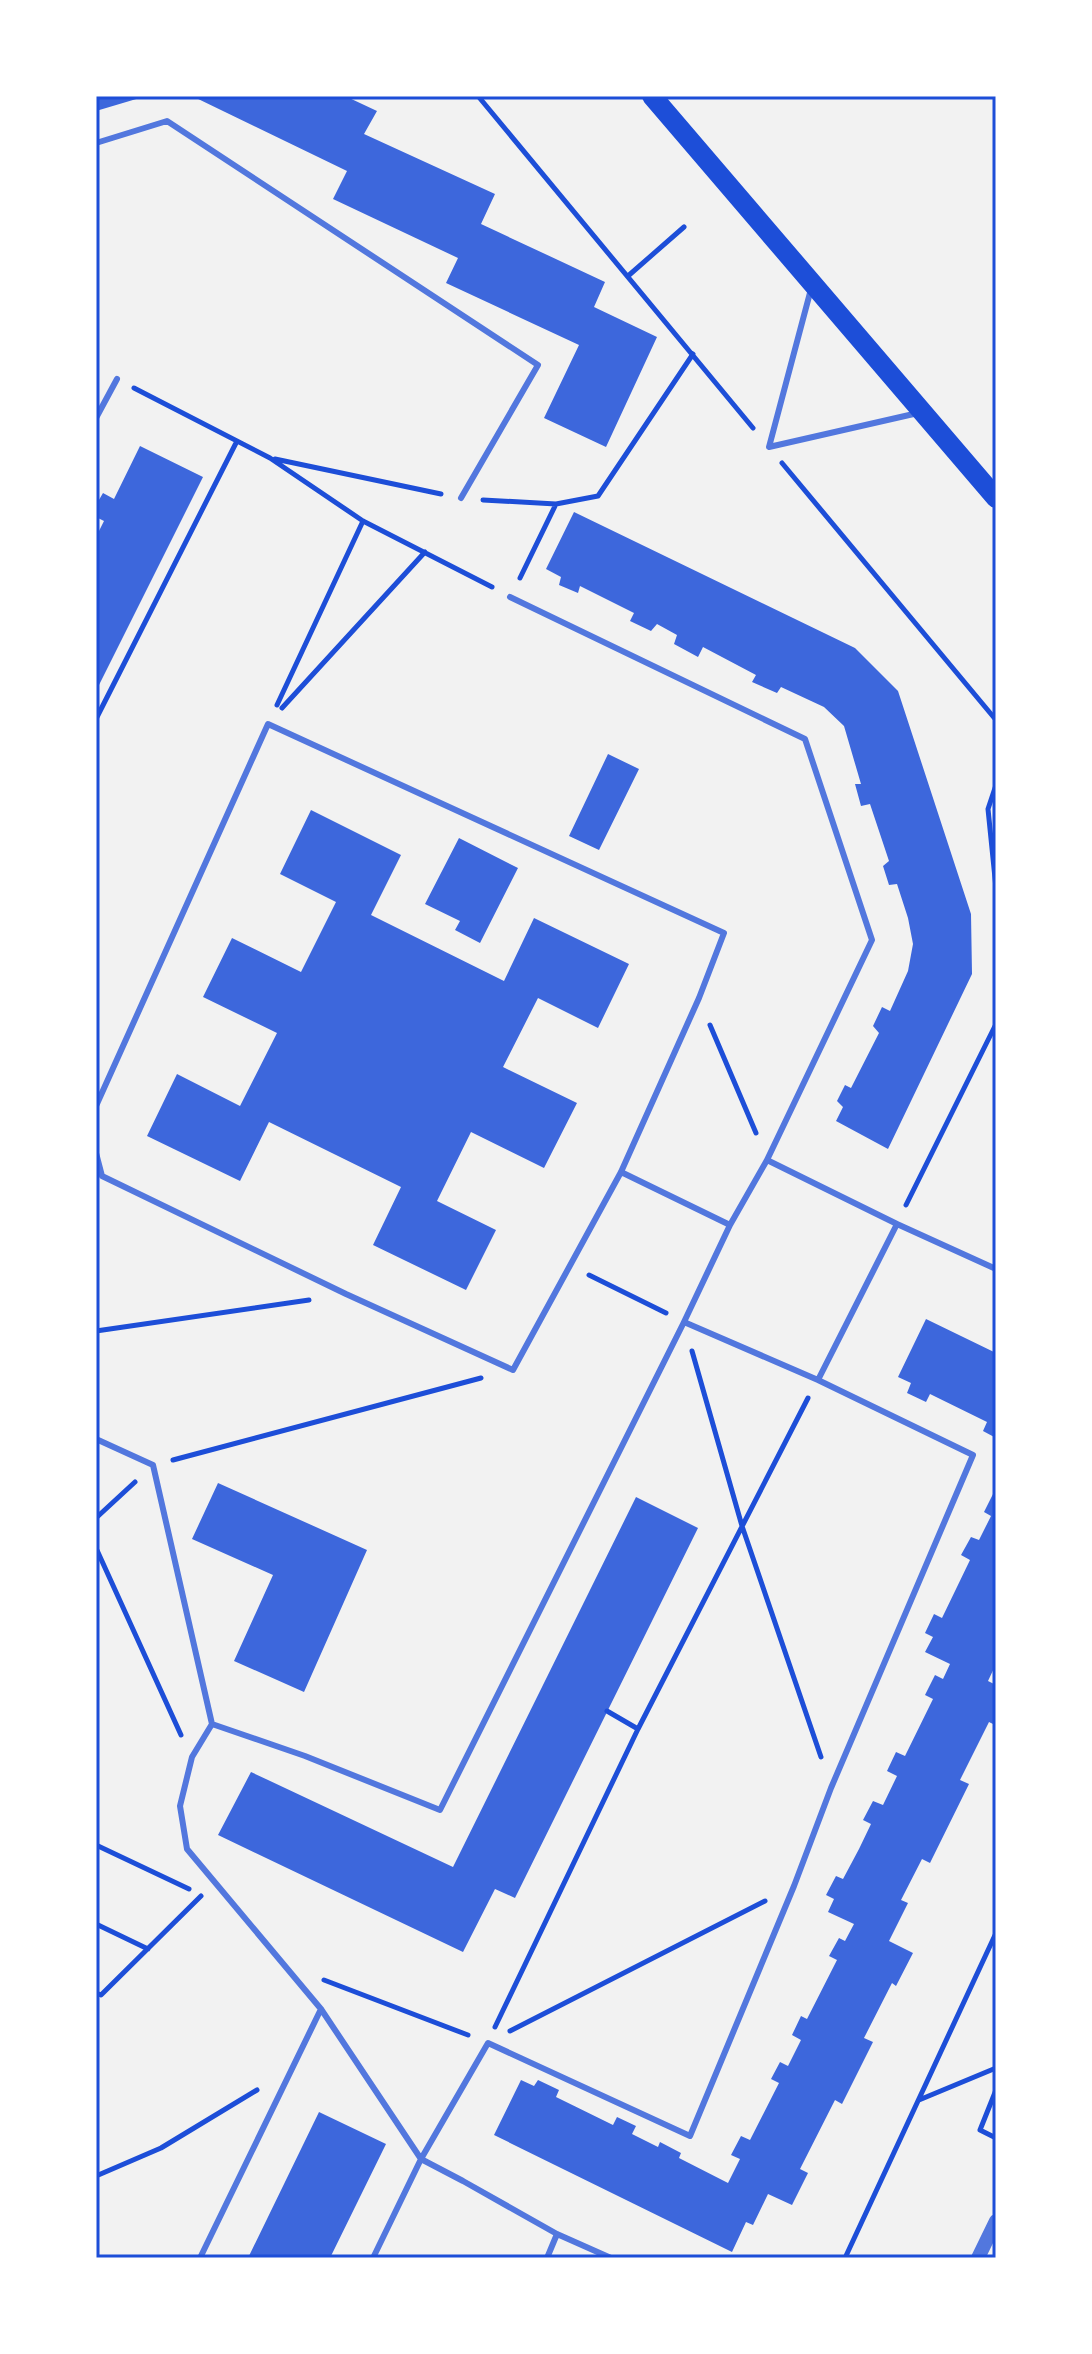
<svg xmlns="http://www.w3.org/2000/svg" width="1092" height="2354" font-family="'IBM Plex Sans',sans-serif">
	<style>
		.building { fill: #3d67dc }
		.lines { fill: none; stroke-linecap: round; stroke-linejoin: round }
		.path { stroke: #1d4ed8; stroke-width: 5 }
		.service { stroke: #5277de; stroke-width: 6 }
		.tertiary { stroke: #5277de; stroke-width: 14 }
		.primary { stroke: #1d4ed8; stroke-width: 20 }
		.neatline { fill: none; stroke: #1d4ed8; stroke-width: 3 }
	</style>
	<rect width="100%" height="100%" fill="#f2f2f2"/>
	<path class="building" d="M96,96H143V97L96,111Z
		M192,96H345L377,111L364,134L495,194L481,224L605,282L594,307L657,337L606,447L544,418L579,345L446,283L458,258L333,199L347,171Z
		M140,446L203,477L96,691V537L104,521L96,517V505L103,493L114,499Z
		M574,512L855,648L898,691L971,914L972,974L888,1149L836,1121L843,1107L837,1101L845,1085L851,1088L879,1033L873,1026L882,1007L890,1011L908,971L913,944L908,918L897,884L889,885L883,866L889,861L870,804L861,806L855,784H861L844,726L824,707L781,687L777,693L752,682L756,675L703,647L698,657L674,644L677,635L657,624L651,631L630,621L634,613L580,586L578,593L559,585L561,577L546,569Z
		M608,754L639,769L599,850L569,836Z
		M311,810L401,855L371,915L504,981L534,918L629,964L598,1028L538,998L503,1067L577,1103L544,1168L471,1132L437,1201L496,1230L466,1290L373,1245L401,1187L269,1122L240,1181L147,1136L177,1074L240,1106L277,1033L203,997L232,938L301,972L336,902L280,874Z
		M459,838L518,868L480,943L455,930L460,921L425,904Z
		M926,1319L996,1353V1438L983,1431L987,1422L930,1394L926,1402L907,1393L911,1383L898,1377Z
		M218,1483L367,1550L304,1692L234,1661L273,1575L192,1539Z
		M996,1488V1664L988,1681L996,1685V1723L995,1725L989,1722L960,1780L969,1784L930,1863L922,1859L901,1900L908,1903L889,1941L913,1953L896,1986L892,1983L864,2038L873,2042L842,2104L835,2100L800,2169L808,2173L792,2205L768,2194L753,2225L746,2222L732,2252L494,2135L521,2080L534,2086L538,2080L559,2090L556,2097L613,2125L617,2117L636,2126L632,2134L658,2147L660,2142L681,2153L679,2158L728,2183L740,2159L731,2155L741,2136L750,2140L779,2083L771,2079L780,2062L788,2066L801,2040L792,2035L801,2016L807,2019L837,1960L829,1956L839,1938L845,1941L854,1924L828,1912L834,1899L826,1895L836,1876L843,1879L859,1849L871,1824L863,1820L873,1801L883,1805L897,1776L887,1771L896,1752L905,1756L933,1699L925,1695L935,1675L943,1679L950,1664L925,1652L933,1637L925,1633L934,1614L942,1618L970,1560L961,1555L971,1537L979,1540L991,1516L984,1512Z
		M636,1497L698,1528L515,1898L495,1889L463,1952L218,1835L251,1772L453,1867Z
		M319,2112L386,2144L330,2258H248Z"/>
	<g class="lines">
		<path class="path" d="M478,96L753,428
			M628,276L684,227
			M134,388L270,458L363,521L492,587
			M275,459L441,494
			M782,463L996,720
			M483,500L556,504
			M520,578L556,504L598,496L693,354
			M277,705L363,521
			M282,708L425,552
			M96,719L237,441
			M996,785L988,809L996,888
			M710,1025L756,1133
			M906,1205L996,1024
			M589,1275L666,1313
			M96,1331L309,1300
			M692,1351L742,1526L821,1757
			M173,1460L481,1378
			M96,1518L135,1482
			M96,1548L181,1735
			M607,1711L638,1729
			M96,1845L189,1889
			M96,1924L148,1949
			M324,1980L468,2035
			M96,1993L101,1995L201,1896
			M495,2027L638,1729L808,1398
			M510,2031L765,1901
			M996,2090L980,2130L996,2138
			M919,2100L996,2068
			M96,2176L161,2148L257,2090
			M845,2258L996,1933"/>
		<path class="service" d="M96,143L167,121L538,365L461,498
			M811,289L769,447L918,413
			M96,418L117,379
			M510,597L805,739L872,940L767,1160
			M96,1106L268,724L724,933L699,998L621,1172L513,1370L346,1294L102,1176L96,1153
			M621,1172L730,1225
			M897,1224L818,1380L684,1322L730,1225L767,1160L897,1224L996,1269
			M96,1439L153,1465L212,1724L192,1757L180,1806L187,1849L321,2009L421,2159L463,2181L557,2234L611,2258
			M212,1724L305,1756L440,1810L684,1322
			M200,2258L321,2009
			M373,2258L421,2159L488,2043L690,2136L794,1886L831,1788L973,1455L818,1380
			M547,2258L557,2234"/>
		<path class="tertiary" d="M978,2258L996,2221"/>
		<path class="primary" d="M652,96L996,498"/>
	</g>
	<rect width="1092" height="2354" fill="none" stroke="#ffffff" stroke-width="196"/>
	<rect x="98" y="98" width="896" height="2158" class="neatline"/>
</svg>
